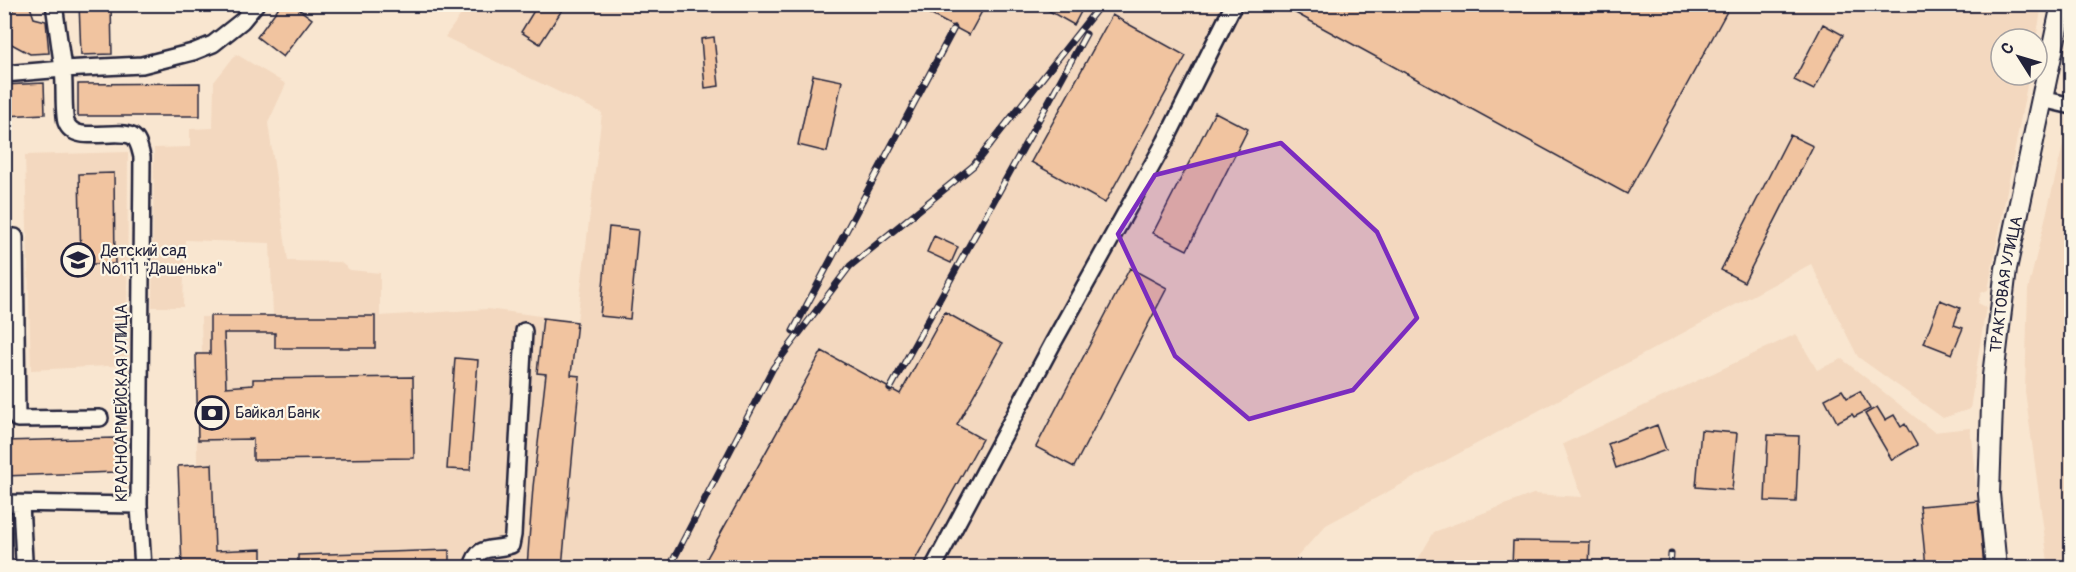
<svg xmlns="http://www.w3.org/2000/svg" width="2076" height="572" font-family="Pangolin,sans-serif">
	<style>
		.built { fill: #f3d8bf }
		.building { fill: #f1c4a0; stroke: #22223b; stroke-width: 1.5 }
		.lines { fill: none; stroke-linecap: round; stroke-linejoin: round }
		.minor-casing { stroke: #22223b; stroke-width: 20 }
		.major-casing { stroke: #22223b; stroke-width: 24 }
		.minor { stroke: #fcf5e5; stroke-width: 15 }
		.major { stroke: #fcf5e5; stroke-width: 20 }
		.rail-casing { stroke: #22223b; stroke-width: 7 }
		.rail { stroke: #fcf5e5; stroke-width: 4.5; stroke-dasharray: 14; stroke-linecap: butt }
		.marked { fill: #7b2cbf; fill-opacity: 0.2; stroke: #7b2cbf; stroke-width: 4.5; stroke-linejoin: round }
		.labels { text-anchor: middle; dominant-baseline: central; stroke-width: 4.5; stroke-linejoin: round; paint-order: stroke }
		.poi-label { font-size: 16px; fill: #22223b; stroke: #fcf5e5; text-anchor: start }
		.street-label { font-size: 16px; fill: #22223b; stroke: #fcf5e5 }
	</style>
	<rect width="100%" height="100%" fill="#f9e6d0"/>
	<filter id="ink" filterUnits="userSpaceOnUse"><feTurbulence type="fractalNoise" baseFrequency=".0167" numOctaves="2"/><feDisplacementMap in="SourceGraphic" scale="12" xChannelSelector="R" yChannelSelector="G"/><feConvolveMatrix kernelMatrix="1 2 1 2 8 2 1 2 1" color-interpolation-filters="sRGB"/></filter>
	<g filter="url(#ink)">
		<path class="built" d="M468,5H2042L2036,39H2001V75H2029L1988,290L1981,293L1978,303L1986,307L1970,409L1943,418L1858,357L1811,264L1326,525L1288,567H182L178,466L197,464L196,354H202L201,317L273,315L270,243L185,240L183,307H152L154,148L190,147V129L213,128L214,82L236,54L286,84L268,123L288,261L340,262L350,270L380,273V316L487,309L577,321L602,113L445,37Z
			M2065,137L2072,138L2071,567H2023L2048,562L2025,391L2028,290Z
			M128,152L127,365L31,370L25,155Z
			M1796,334L1817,370L1842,359L1934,432L1970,428L1985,567L1413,568L1434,532L1533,494L1582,497L1563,444Z"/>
		<path class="building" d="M18,4H29L34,18L46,21L49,53L30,54L6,41L5,24L15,6Z
			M79,4H111L112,54L81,55Z
			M281,4H292L312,19L283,57L257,37Z
			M538,4H553L562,10L540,44L521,32Z
			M911,4H986L969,35Z
			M1037,4H1085L1074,25Z
			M1279,4H1731L1627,194Z
			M1112,15L1186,56L1105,203L1031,162Z
			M1823,24L1843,35L1814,90L1794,80Z
			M714,37L719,86L705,88L701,39Z
			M813,75L842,81L827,152L798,145Z
			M44,83L45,114L4,116V85Z
			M200,83V116H78V84Z
			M1215,112L1248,129L1187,250L1153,233Z
			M1790,135L1813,146L1744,282L1721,270Z
			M114,173L115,264H81L79,174Z
			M609,227L638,230L630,319L600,316Z
			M934,236L958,247L951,263L927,252Z
			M1130,268L1167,288L1074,467L1036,447Z
			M1940,300L1960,308L1954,325L1963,328L1952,354L1924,343Z
			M945,312L1002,344L957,425L982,439L911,567H702L822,351L900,394Z
			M210,316H375V348H275V333H224L226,387L253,385V379L413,377L414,458L253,460V439L198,440L196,354H210Z
			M543,318L577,322L571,375L580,376L562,567H527L533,487L546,374L537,373Z
			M455,358L478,360L470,470L447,469Z
			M1842,390L1847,398L1860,391L1870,409L1854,417L1852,414L1837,422L1825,399Z
			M1877,407L1885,420L1894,415L1901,427L1905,424L1917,445L1892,460L1865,414Z
			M1657,425L1666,450L1616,468L1608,444Z
			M1701,430L1737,433L1732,490L1696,487Z
			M1768,435L1799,436L1796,502L1765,501Z
			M115,438L116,472L4,476V441Z
			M212,464L215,551L262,549V567H182L178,466Z
			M1978,501L1984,567H1926L1920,506Z
			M1513,541L1590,542L1589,567H1512Z
			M449,550V567H298V555Z"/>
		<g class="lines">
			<defs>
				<path id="minor" d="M54,4L63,69L142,65L193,52L213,44L242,21L256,4
					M4,74L63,69C65,83 63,112 66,122C74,145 115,128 132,136C139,140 140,150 142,157L139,505L143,568
					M2042,99L2072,106
					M4,237H15L17,419L100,418
					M4,503L139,505
					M21,504L24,560
					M472,568C478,542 492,552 511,545L513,535L524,331
					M933,568L1053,343L1165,142L1234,4"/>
				<g id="major">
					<path id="s1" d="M1996,568L1989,494L1993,376L2006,269L2062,4"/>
				</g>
			</defs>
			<use href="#minor" class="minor-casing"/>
			<use href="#major" class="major-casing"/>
			<use href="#minor" class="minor"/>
			<use href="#major" class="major"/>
			<defs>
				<path id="rail" d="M793,331L954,28
					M890,389L1086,34
					M669,568L773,368L850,266L973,166L1101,4
					M1670,568L1671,554"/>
			</defs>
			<use href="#rail" class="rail-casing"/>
			<use href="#rail" class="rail"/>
		</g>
	</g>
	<path class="marked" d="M1281,143L1377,232L1417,318L1353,390L1249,419L1175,356L1118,234L1155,175Z"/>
	<defs>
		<symbol id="school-ring" viewBox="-11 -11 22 22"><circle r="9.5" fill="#fcf5e5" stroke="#22223b" stroke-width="1.5"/><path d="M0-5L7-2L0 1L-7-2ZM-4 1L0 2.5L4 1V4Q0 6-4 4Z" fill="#22223b"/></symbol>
		<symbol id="bank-ring" viewBox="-11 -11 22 22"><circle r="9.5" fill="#fcf5e5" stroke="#22223b" stroke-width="1.5"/><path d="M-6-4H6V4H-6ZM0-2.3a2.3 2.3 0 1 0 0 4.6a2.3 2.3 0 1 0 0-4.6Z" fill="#22223b"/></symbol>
	</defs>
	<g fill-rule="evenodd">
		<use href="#school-ring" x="59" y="241" width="38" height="38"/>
		<use href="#bank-ring" x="193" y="394" width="38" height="38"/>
	</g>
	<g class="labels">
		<g class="poi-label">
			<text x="101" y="251">Детский сад<tspan x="101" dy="18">№111 "Дашенька"</tspan></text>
			<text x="235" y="413">Байкал Банк</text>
		</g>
		<g class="street-label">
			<text stroke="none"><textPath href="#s1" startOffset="285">ТРАКТОВАЯ УЛИЦА</textPath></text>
			<text transform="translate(122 403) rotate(-90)">КРАСНОАРМЕЙСКАЯ УЛИЦА</text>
		</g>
	</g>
	<rect width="2076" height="572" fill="none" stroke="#fcf5e5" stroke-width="24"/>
	<rect x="12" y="12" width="2052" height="548" fill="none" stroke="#22223b" stroke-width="2" filter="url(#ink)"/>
	<g transform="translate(2019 57) rotate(307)"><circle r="28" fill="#fcf5e5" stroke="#a5a1a1" stroke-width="1.5"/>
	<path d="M0-4.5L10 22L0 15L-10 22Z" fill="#22223b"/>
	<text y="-9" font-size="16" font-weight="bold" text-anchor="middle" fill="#22223b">С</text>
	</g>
</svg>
